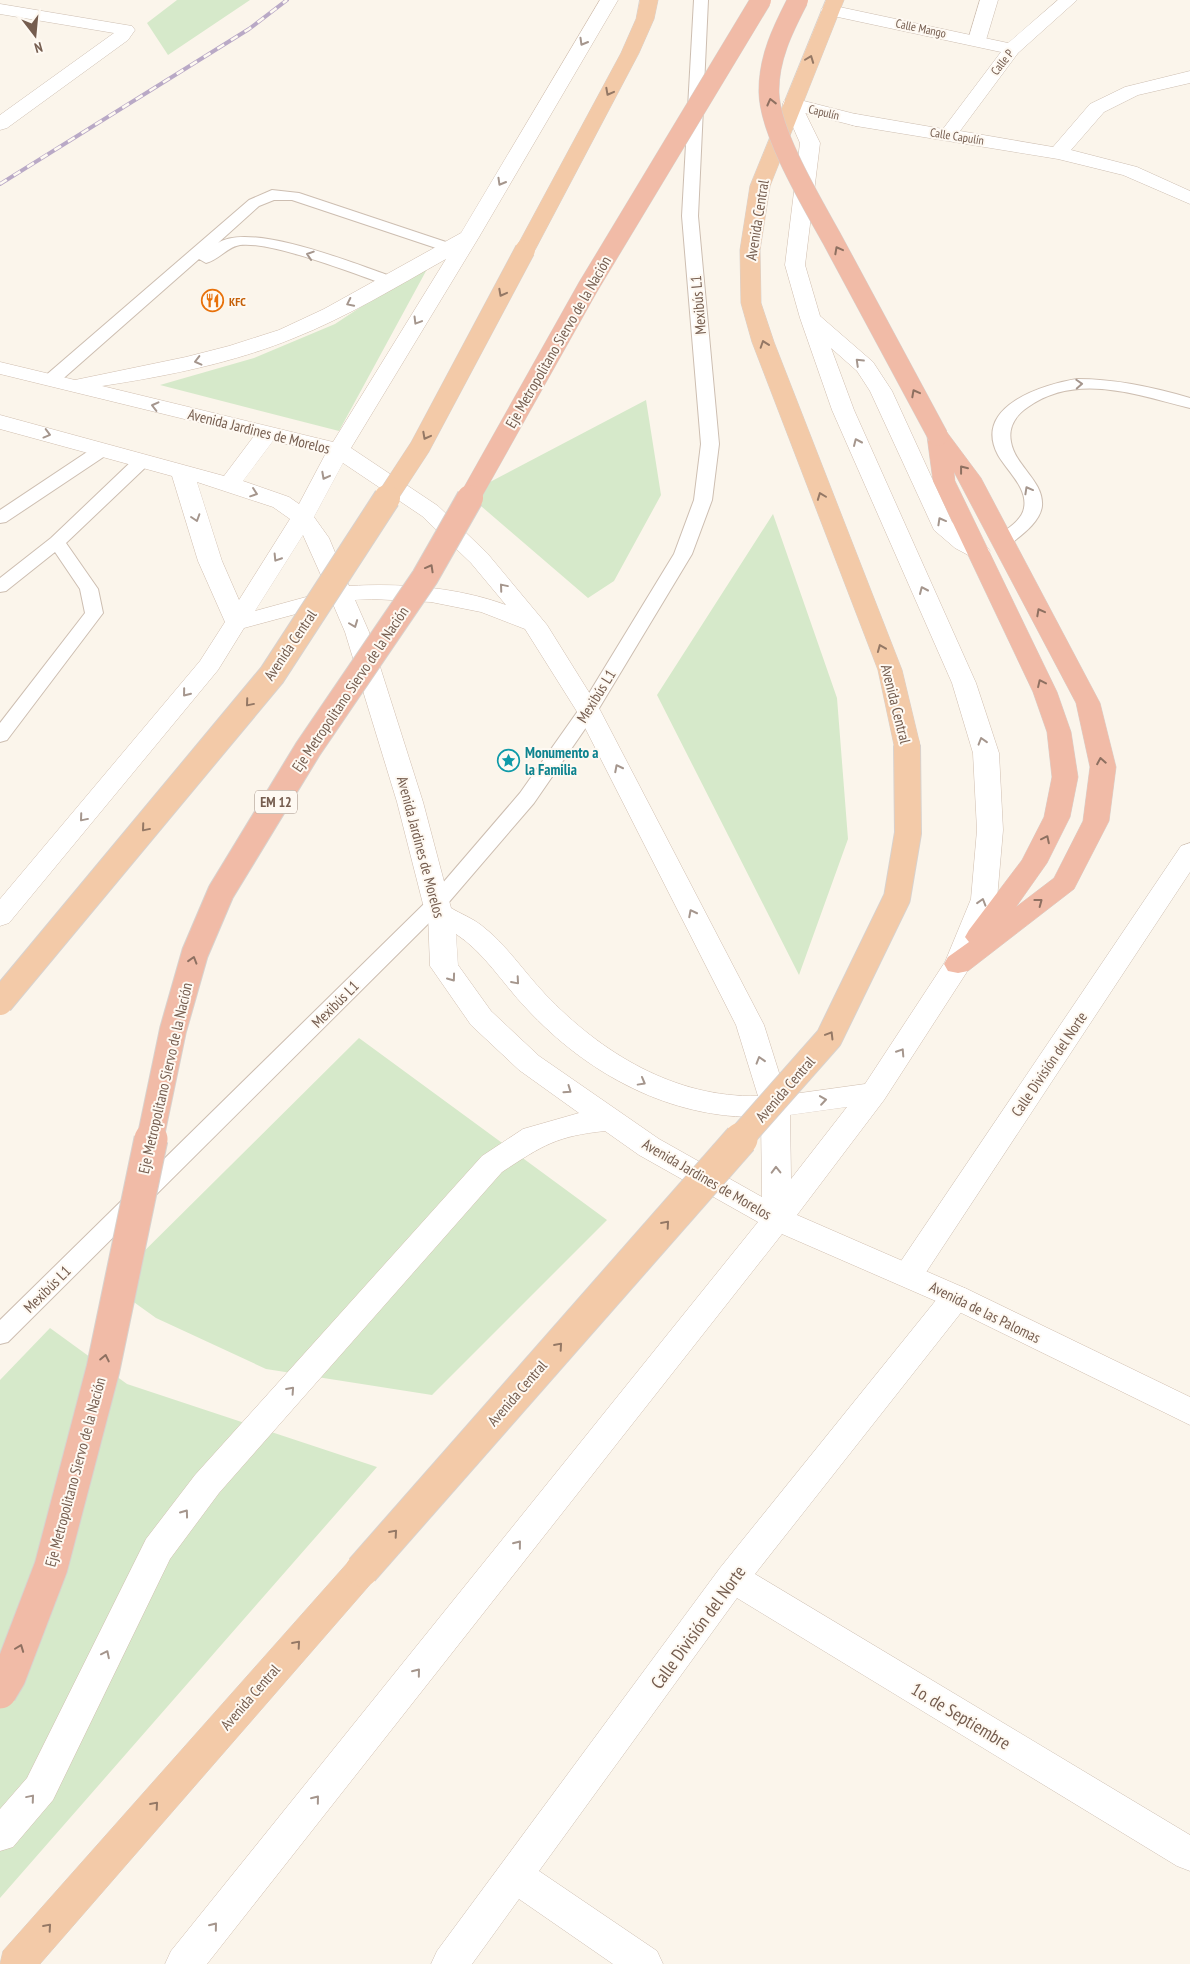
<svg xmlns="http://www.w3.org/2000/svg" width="1190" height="1964" font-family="'PT Sans Narrow',sans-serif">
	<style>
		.green { fill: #d6e9ca }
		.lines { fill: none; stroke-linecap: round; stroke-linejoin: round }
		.service-casing { stroke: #cdbeb1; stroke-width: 2 }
		.pedestrian-casing { stroke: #cdbeb1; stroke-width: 1 }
		.minor-casing { stroke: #cdbeb1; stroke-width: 1 }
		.secondary-casing { stroke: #d0beaf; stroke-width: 1 }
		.trunk-casing { stroke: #d8d2ce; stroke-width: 1 }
		.motorway-casing { stroke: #d8d2ce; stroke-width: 1 }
		.service { fill: #fff; fill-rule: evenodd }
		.pedestrian { fill: #fff; fill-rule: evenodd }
		.minor { fill: #fff; fill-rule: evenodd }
		.secondary { fill: #fff; fill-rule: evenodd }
		.trunk { fill: #f3caa8; fill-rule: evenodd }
		.motorway { fill: #f1bba7; fill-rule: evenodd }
		.rail-casing { stroke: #b9a9c6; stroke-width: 4 }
		.rail { stroke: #fef9f2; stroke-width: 2.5; stroke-dasharray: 8; stroke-linecap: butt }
		.trunk-bridge-far2-casing { stroke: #d8d2ce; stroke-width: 21; stroke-linecap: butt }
		.trunk-bridge-far1-casing { stroke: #d8d2ce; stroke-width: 28; stroke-linecap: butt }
		.trunk-bridge-casing { stroke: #d8d2ce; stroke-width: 35; stroke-linecap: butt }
		.motorway-bridge-far2-casing { stroke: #d8d2ce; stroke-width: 21; stroke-linecap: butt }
		.motorway-bridge-far1-casing { stroke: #d8d2ce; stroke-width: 28; stroke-linecap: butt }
		.motorway-bridge-casing { stroke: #d8d2ce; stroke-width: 35; stroke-linecap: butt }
		.trunk-bridge-far2 { stroke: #f3caa8; stroke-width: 20 }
		.trunk-bridge-far1 { stroke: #f3caa8; stroke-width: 26 }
		.trunk-bridge { stroke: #f3caa8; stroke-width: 33 }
		.motorway-bridge-far2 { stroke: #f1bba7; stroke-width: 20 }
		.motorway-bridge-far1 { stroke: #f1bba7; stroke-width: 26 }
		.motorway-bridge { stroke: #f1bba7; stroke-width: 33 }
		.oneway { stroke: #a5968d }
		.oneway2 { stroke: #947865 }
		.oneway3 { stroke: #8e7061 }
		.labels { text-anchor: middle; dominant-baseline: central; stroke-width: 4; stroke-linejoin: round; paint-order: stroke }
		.far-street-label { font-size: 12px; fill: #755d4f; stroke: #fef9f2 }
		.far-food-label { font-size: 12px; font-weight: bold; fill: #c56008; stroke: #fef9f2; text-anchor: start }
		.shield { fill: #fef9f2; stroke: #9e8c80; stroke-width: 1 }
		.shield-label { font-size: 14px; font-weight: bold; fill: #755d4f }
		.street-label { font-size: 15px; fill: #755d4f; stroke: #fef9f2 }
		.culture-label { font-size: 15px; font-weight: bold; fill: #0d838f; stroke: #fef9f2; text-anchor: start }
		.near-street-label { font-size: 18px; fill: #755d4f; stroke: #fef9f2 }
	</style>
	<rect width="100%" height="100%" fill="#fbf5eb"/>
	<path class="green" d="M177,0H250L168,55L147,23Z
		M432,260L339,431L160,385L254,358L335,324Z
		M646,400L661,495L614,581L588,598L467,494Z
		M773,514L837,698L848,839L799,975L657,695Z
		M359,1038L607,1220L432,1395L266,1369L156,1318L110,1285Z
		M50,1328L127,1384L377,1467L0,1898V1380Z"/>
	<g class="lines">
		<defs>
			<path id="service" d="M694,0H708L698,216L719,444L712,500L692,554L598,710L534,803L443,909L8,1342L0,1344V1320L429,899L520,793L580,708L674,554L694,500L701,444L682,216Z
				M272,190L299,193L455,245L458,248L455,251H445L292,200H274L259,206L218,243C251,221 358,265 396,278L398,281L396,284H384C352,273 271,241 240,245C227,247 219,260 206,263L199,259L57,384H45L43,380L45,376L249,200Z
				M1077,379C1116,379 1153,387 1190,398V408C1137,395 1077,372 1028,407C1016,415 1008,427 1011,442C1015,466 1044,481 1042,506C1040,523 1020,536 1008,546H996L993,542L996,538C1005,530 1022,521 1024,508C1028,488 1007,471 998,455C972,406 1044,384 1077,379Z
				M102,445L108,446L111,450L108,454L6,522L0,523V510L96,446Z
				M142,456L148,457L151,461L148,465L66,543L98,589L103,613L7,740L0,742V723L85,613L80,589L55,552L6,591L0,592V578L51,538L136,457Z"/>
			<path id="pedestrian" d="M980,0H998L986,40L983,44H971L968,40Z
				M792,98L863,116L865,120L863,124L856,126L785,108L783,104L785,100Z"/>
			<path id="minor" d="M1058,0H1077L1018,53L960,131L1053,147L1090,104L1125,87L1190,71V83L1138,95L1104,112L1071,150L1137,167L1190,191V204L1123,175L1058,159L856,126L849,124L847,120L849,116L856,114L943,129L1001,52L824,14L821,10L824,6L830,5L1008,43Z
				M0,4L132,26L135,30L128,40L7,128L0,130V115L114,33L0,14Z
				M1190,843V872L919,1283L908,1287L897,1283L893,1275L897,1267L1181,846Z
				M956,1285L967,1289L971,1297L967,1305L755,1574L1190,1835V1871L1177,1866L737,1598L539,1871L657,1951L663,1964H613L519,1899L472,1964H431L437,1951L720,1568L945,1289Z"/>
			<path id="secondary" d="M600,0H618L479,237L351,448L438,506L487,553L547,625L600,710L764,1025L786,1095L865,1084L945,962L971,899L977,830L973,753L952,683L832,410L800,318L785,265L800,143L783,104L785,100H799L820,143L805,265L820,316L873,362L892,391L952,522L971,538L986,546L990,551L986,556L978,558L970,556L955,548L934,530L870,391L857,371L831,348L854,410L976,683L999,753L1003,830L997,899L972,964L884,1100L797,1215L967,1289L1190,1397V1425L945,1305L782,1234L207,1964H165L171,1951L758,1222L639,1155L605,1131C557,1136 543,1145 502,1172L219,1493L170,1559L53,1800L13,1847L0,1851V1809L27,1778L146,1539L195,1475L482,1156L523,1129L579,1113L519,1070L471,1025L430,966L428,914L423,904L397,802L345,632L333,604L244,628L218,670L9,923L0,926V899L200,661L225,622L198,561L172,476L0,429V415L224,476L254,436L0,374V362L75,380L186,357L229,346L279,330L324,309L461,233ZM446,259L333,442L102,386C167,376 233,363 294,338C347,317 396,287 446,259ZM273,441L326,453L299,504L289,497L243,481ZM343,463L422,516L471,563L506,605C457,587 400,583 349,586L329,538L314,517ZM197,482L273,507L290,519L239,600L222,561ZM303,535L328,591L255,611ZM372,599L431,602L481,612L525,629L576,710L736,1025L758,1096C675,1098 601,1053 545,994C524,972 506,944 481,925C472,918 461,914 451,908L423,802L369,632L355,600ZM456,934C484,952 503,984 526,1008C587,1074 670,1119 761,1117L762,1197L659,1139L539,1056L491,1011L458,965ZM847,1107L791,1179L790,1115Z"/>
			<path id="trunk" d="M640,0H658L654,19L639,53L535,250L532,254L525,256L518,254L515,250L621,53L636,19Z
				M826,0H844L770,186L760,250L761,303L774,342L902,670L920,745L916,751L907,753L898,751L894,745L878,670L752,342L741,303L740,250L750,186Z
				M362,1556L374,1560L379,1570L374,1580L40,1964H0L3,1951L350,1560Z"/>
			<path id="motorway" d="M938,429L946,431L981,478L1100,703L1116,767L1109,821L1074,889L968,971L958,973L948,971L944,964L948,957L969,942L965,937L969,930L1022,860L1044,817L1052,777L1047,732L1033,692L933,481L927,436L930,431ZM954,472L1076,703L1090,767L1083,821L1054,878L1016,907L1047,863L1070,817L1078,777L1071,732L1057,692L955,481Z"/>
		</defs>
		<use href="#service" class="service-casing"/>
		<use href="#pedestrian" class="pedestrian-casing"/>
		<use href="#minor" class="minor-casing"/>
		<use href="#secondary" class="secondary-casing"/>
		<use href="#trunk" class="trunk-casing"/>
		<use href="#motorway" class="motorway-casing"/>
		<use href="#service" class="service"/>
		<use href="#pedestrian" class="pedestrian"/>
		<use href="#minor" class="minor"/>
		<use href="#secondary" class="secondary"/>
		<use href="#trunk" class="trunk"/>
		<use href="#motorway" class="motorway"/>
		<defs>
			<path id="rail" d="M0,184L249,29L287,0"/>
		</defs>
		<use href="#rail" class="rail-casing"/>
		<use href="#rail" class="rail"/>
		<defs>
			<path id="trunk-bridge-far2" d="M386,499L420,447L525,250"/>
			<path id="trunk-bridge-far1" d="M0,1002L272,675L387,498
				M739,1140L829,1038L897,898L908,833L907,745"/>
			<path id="trunk-bridge" d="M362,1570L741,1139"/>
			<path id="motorway-bridge-far2" d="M798,0C783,29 768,59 769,93C770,133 812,203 832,239C867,305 903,370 938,436
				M469,499L588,287L761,0"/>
			<path id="motorway-bridge-far1" d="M150,1140L173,1030L195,953L221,892L308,749L425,577L470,498"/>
			<path id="motorway-bridge" d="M0,1692L9,1677L51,1567L103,1369L151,1139"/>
		</defs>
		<use href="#trunk-bridge-far2" class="trunk-bridge-far2-casing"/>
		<use href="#trunk-bridge-far1" class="trunk-bridge-far1-casing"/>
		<use href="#trunk-bridge" class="trunk-bridge-casing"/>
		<use href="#motorway-bridge-far2" class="motorway-bridge-far2-casing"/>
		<use href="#motorway-bridge-far1" class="motorway-bridge-far1-casing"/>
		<use href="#motorway-bridge" class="motorway-bridge-casing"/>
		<use href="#trunk-bridge-far2" class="trunk-bridge-far2"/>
		<use href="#trunk-bridge-far1" class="trunk-bridge-far1"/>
		<use href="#trunk-bridge" class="trunk-bridge"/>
		<use href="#motorway-bridge-far2" class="motorway-bridge-far2"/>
		<use href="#motorway-bridge-far1" class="motorway-bridge-far1"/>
		<use href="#motorway-bridge" class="motorway-bridge"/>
	</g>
	<defs><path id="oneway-chevron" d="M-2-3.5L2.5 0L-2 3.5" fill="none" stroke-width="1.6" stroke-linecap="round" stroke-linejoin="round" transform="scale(1.25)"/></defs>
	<g class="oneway">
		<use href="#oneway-chevron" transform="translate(583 42) rotate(120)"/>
		<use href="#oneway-chevron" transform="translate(501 182) rotate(120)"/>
		<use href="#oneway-chevron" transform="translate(310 255) rotate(-162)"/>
		<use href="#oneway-chevron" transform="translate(350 303) rotate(154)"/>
		<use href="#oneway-chevron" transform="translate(417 321) rotate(121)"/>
		<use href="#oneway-chevron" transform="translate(198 361) rotate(166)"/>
		<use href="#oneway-chevron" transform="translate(859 362) rotate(-136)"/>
		<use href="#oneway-chevron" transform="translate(1079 384) rotate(-3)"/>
		<use href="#oneway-chevron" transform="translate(155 406) rotate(-166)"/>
		<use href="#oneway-chevron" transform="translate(47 434) rotate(15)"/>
		<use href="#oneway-chevron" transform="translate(857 442) rotate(-114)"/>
		<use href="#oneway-chevron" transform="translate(325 476) rotate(118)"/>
		<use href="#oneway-chevron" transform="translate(1028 490) rotate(-119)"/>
		<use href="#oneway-chevron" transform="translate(254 493) rotate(19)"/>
		<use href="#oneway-chevron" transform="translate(196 518) rotate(72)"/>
		<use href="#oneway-chevron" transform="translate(941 521) rotate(-119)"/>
		<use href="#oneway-chevron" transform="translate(277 558) rotate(122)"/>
		<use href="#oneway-chevron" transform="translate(503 587) rotate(-130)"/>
		<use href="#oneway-chevron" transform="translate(923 590) rotate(-114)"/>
		<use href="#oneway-chevron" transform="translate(354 624) rotate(69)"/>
		<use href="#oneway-chevron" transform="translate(186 693) rotate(129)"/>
		<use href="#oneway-chevron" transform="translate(982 741) rotate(-107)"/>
		<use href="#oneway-chevron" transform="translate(618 768) rotate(-117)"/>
		<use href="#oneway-chevron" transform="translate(83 818) rotate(130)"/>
		<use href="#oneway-chevron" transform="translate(982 902) rotate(-73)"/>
		<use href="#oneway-chevron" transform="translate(692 913) rotate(-117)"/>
		<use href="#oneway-chevron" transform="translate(452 978) rotate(54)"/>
		<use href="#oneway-chevron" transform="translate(516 981) rotate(49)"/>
		<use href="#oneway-chevron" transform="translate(901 1052) rotate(-57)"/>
		<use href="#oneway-chevron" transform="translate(760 1060) rotate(-107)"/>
		<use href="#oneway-chevron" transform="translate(642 1082) rotate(29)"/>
		<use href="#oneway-chevron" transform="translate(568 1090) rotate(35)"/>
		<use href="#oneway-chevron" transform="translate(823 1100) rotate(-8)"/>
		<use href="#oneway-chevron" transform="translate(776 1170) rotate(-91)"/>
		<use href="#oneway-chevron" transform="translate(291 1390) rotate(-48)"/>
		<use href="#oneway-chevron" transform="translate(185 1513) rotate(-54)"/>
		<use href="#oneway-chevron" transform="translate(518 1544) rotate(-51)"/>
		<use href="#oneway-chevron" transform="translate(106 1654) rotate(-64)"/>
		<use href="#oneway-chevron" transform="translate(417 1672) rotate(-51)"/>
		<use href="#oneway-chevron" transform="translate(31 1798) rotate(-50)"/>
		<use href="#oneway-chevron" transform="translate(316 1799) rotate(-51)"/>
		<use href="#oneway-chevron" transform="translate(214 1926) rotate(-51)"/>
	</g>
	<g class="oneway2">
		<use href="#oneway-chevron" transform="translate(810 59) rotate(-69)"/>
		<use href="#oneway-chevron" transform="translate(609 92) rotate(118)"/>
		<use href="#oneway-chevron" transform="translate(502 293) rotate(118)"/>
		<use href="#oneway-chevron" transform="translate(764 344) rotate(-109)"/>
		<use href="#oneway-chevron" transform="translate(426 436) rotate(118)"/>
		<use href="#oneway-chevron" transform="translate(821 496) rotate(-111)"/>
		<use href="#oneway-chevron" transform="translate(881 648) rotate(-112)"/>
		<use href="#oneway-chevron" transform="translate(249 703) rotate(130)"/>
		<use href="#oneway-chevron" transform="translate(145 828) rotate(130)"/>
		<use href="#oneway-chevron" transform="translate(830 1035) rotate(-59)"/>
		<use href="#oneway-chevron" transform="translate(666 1224) rotate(-49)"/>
		<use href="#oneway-chevron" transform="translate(559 1346) rotate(-49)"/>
		<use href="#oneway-chevron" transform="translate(394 1533) rotate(-49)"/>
		<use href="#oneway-chevron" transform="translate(297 1644) rotate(-49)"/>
		<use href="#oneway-chevron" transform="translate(155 1805) rotate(-49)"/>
		<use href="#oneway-chevron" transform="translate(48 1927) rotate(-49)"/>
	</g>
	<g class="oneway3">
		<use href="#oneway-chevron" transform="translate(771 102) rotate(-104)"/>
		<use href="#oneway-chevron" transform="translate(838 250) rotate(-118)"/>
		<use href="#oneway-chevron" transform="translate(915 393) rotate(-118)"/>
		<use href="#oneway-chevron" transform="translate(963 469) rotate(-128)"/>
		<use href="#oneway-chevron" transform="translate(430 568) rotate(-61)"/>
		<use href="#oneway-chevron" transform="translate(1040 612) rotate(-118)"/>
		<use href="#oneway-chevron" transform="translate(1041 683) rotate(-115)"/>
		<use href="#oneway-chevron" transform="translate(1101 761) rotate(-100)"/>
		<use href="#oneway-chevron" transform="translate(1046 839) rotate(-64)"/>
		<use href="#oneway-chevron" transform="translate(1039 902) rotate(-37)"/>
		<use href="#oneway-chevron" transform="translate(193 960) rotate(-73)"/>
		<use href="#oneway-chevron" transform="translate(105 1358) rotate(-78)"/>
		<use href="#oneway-chevron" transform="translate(20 1648) rotate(-69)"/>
	</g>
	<defs>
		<symbol id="restaurant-ring" viewBox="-11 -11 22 22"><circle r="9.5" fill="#fef9f2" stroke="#e8710a" stroke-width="1.5"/><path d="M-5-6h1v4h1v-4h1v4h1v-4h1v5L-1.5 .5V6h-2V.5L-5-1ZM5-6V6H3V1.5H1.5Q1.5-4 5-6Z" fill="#e8710a"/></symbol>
		<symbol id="sight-ring" viewBox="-11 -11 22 22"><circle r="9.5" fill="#fef9f2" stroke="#0f9aa8" stroke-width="1.5"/><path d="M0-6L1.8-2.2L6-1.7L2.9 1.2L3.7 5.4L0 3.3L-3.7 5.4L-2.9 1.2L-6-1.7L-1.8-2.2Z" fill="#0f9aa8"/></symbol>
	</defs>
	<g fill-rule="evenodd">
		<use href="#restaurant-ring" x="200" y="288" width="25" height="25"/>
		<use href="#sight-ring" x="496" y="748" width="25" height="25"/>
	</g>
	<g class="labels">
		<g class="far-street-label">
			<text transform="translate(921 28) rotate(12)">Calle Mango</text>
			<text transform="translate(1002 62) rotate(-52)">Calle P</text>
			<text transform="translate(824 112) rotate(13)">Capulín</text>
			<text transform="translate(957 136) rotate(9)">Calle Capulín</text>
		</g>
		<g class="far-food-label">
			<text x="229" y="301">KFC</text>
		</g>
		<rect class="shield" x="255" y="790.5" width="42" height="23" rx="4"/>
		<g class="shield-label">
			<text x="276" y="802">EM 12</text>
		</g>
		<g class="street-label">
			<text transform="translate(757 220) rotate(-81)">Avenida Central</text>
			<text transform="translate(698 305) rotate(-95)">Mexibús L1</text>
			<text transform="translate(558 342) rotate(-60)">Eje Metropolitano Siervo de la Nación</text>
			<text transform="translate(259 431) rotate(14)">Avenida Jardines de Morelos</text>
			<text transform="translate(290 645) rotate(-56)">Avenida Central</text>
			<text transform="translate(350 689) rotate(-56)">Eje Metropolitano Siervo de la Nación</text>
			<text transform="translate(596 696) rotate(-58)">Mexibús L1</text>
			<text transform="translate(896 704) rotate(76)">Avenida Central</text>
			<text transform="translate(421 847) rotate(75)">Avenida Jardines de Morelos</text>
			<text transform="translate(335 1004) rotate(-45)">Mexibús L1</text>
			<text transform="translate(1049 1064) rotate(-56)">Calle División del Norte</text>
			<text transform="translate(165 1078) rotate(-77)">Eje Metropolitano Siervo de la Nación</text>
			<text transform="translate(785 1089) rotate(-49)">Avenida Central</text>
			<text transform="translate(707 1179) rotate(30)">Avenida Jardines de Morelos</text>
			<text transform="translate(47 1289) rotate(-45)">Mexibús L1</text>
			<text transform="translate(985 1312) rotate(26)">Avenida de las Palomas</text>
			<text transform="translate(517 1393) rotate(-49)">Avenida Central</text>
			<text transform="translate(75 1472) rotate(-75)">Eje Metropolitano Siervo de la Nación</text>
			<text transform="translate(250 1697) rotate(-49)">Avenida Central</text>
		</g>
		<g class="culture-label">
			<text x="525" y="752">Monumento a<tspan x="525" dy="17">la Familia</tspan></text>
		</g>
		<g class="near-street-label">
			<text transform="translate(698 1627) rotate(-54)">Calle División del Norte</text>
			<text transform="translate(961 1716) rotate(31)">1o. de Septiembre</text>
		</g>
	</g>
	<g transform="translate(35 35) rotate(164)" stroke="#fef9f2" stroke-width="4" paint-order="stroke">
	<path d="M0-4L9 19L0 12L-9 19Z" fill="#755d4f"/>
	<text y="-8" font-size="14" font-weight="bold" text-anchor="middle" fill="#755d4f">N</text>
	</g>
</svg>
